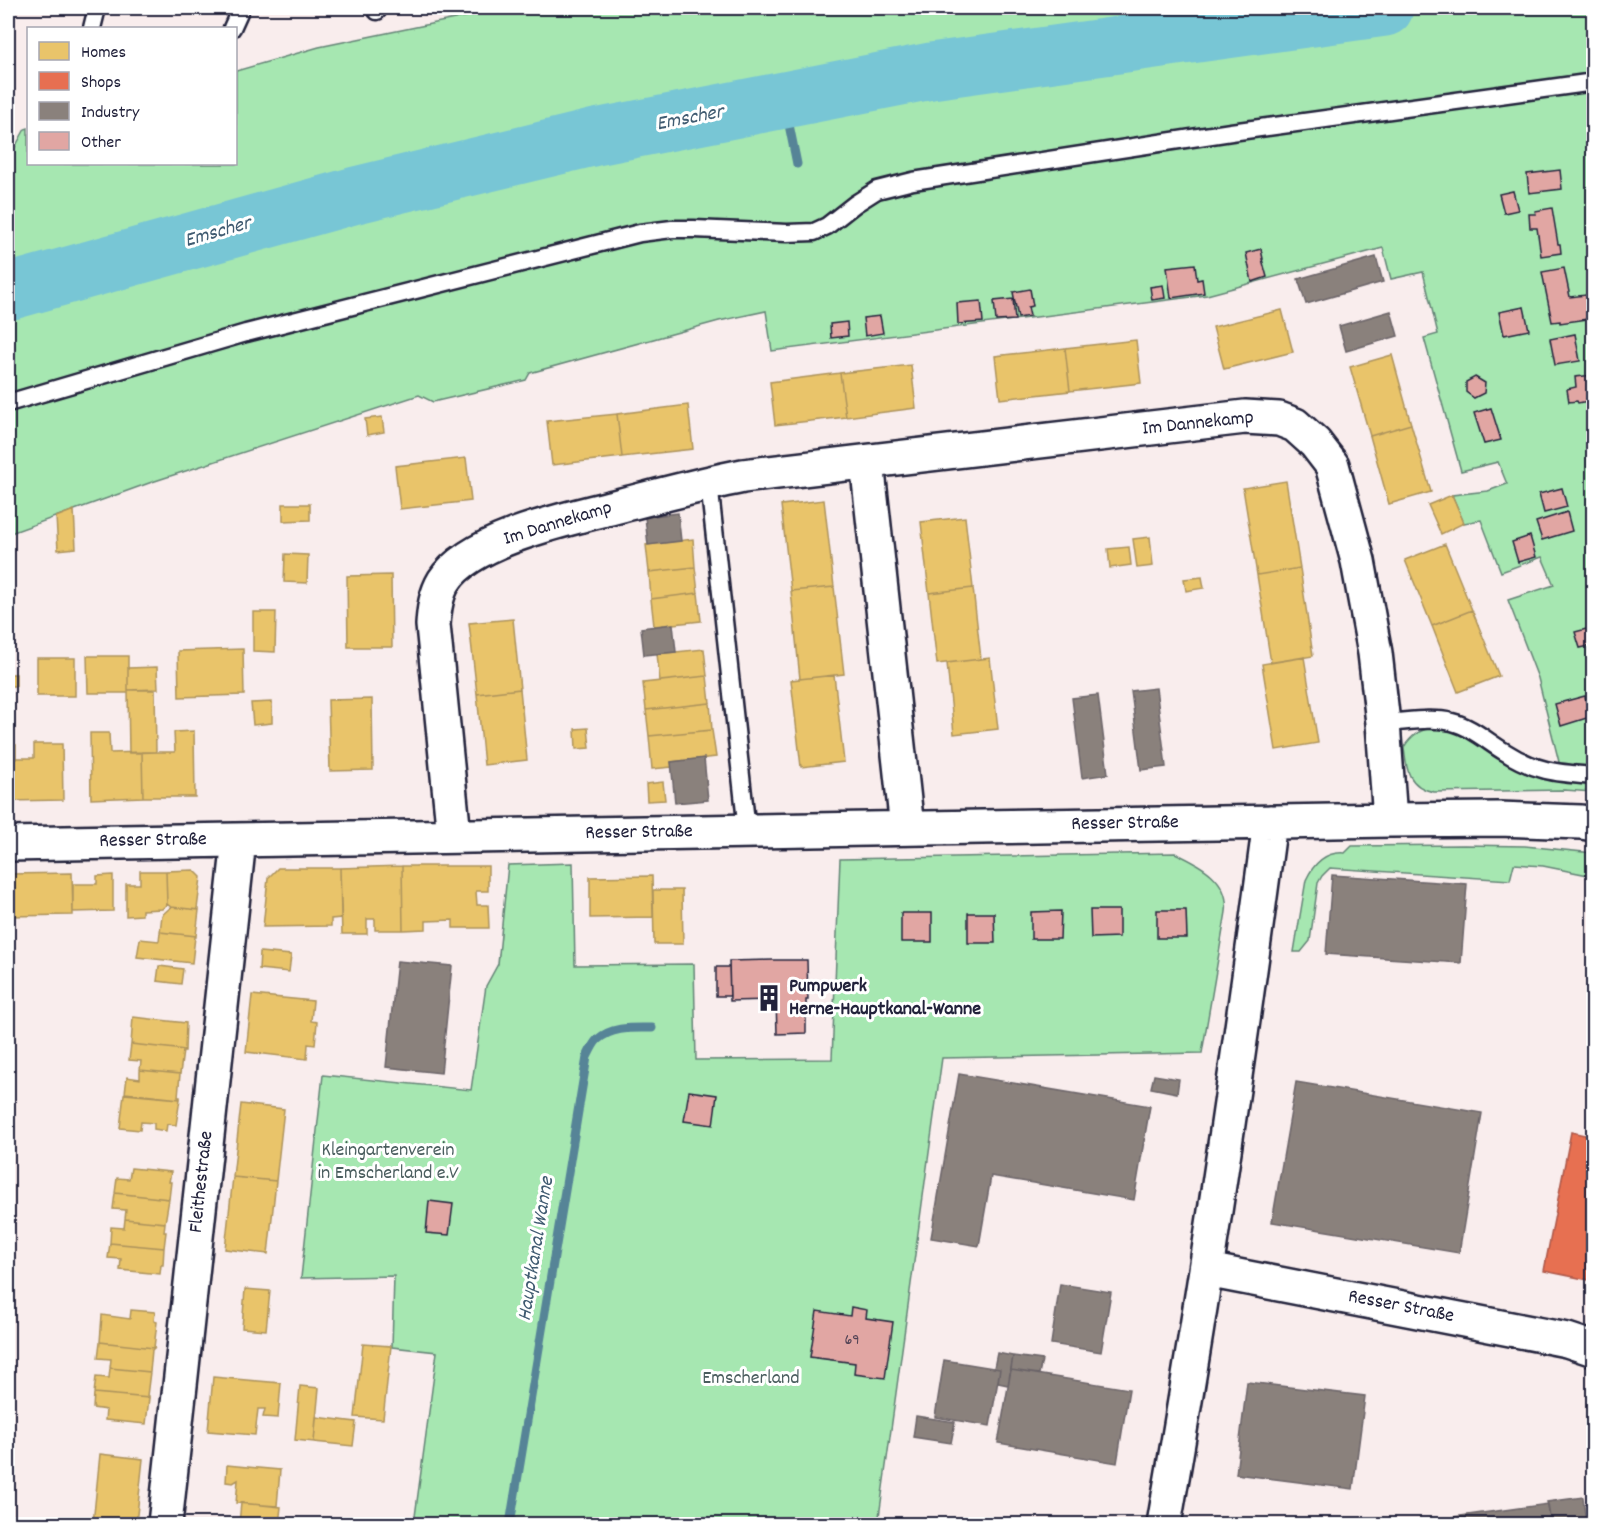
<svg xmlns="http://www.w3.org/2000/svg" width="1601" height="1532" font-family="Dekko,sans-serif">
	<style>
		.green { fill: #a6e7b1; stroke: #648476; stroke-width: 1.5 }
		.homes { fill: #e9c46a; stroke: #ad935c; stroke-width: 1.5 }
		.shops { fill: #e76f51; stroke: #ac584a; stroke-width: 1.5 }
		.industry { fill: #8a817c; stroke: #6b6468; stroke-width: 1.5 }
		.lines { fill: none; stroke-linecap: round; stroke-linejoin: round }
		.stream { stroke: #568497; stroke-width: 9 }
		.river { stroke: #78c6d5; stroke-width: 57 }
		.building { fill: #e1a6a3; stroke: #22223b; stroke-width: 1.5 }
		.lane-casing { stroke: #22223b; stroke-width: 21 }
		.street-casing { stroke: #22223b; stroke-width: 38 }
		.lane { stroke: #fff; stroke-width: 16 }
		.street { stroke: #fff; stroke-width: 33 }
		.labels { text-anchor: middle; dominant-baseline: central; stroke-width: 6; stroke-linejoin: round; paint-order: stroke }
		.number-label { font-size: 16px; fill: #524355 }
		.street-label { font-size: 20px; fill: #22223b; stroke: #fff }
		.poi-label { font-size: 20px; font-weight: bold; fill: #22223b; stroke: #fff; text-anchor: start }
		.park-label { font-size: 20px; fill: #4a5d5e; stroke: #fff }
		.water-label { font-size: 21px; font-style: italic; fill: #405b71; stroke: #fff }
	</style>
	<rect width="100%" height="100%" fill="#f9eded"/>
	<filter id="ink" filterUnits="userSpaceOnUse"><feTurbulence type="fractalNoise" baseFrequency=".0167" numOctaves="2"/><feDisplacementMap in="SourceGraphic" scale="12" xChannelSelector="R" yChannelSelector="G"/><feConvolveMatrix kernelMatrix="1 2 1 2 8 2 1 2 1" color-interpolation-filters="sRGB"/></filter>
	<g filter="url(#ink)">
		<path class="green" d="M508,8H1593V767L1560,766L1538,678L1508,600L1554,585L1542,557L1501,572L1481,520L1464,523L1452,495L1488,491L1507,484L1498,462L1461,471L1424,338L1438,334L1423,272L1391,279L1383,248L1207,295L772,351L766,311L719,321L530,373L526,380L433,402L419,395L152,482L8,534V152L14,149L25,129L28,128V164H236V71L319,47Z
			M1430,728L1450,729L1593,783V792L1564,790L1434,792C1408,787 1406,769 1404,747C1411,736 1418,731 1430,728Z
			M1464,845L1525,846L1593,853V876L1543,866L1514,864L1510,880L1330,868L1322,876L1318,883L1310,941L1301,952H1294L1306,880C1314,863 1326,851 1345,853L1352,846Z
			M1175,853C1201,865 1230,880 1226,912L1202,1053L942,1058L878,1524H414L437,1352L392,1347L394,1276L301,1278L323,1075L471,1090L486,986L498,964L508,865L573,863L575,965L694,964L696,1060L832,1059L840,859Z"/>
		<path class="homes" d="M1282,310L1293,352L1224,369L1213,327Z
			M1136,340L1141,383L1070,391L1065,348Z
			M1065,348L1070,391L1000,399L995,356Z
			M1392,355L1411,424L1370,436L1350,367Z
			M911,365L916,408L846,417L840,373Z
			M840,373L846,417L775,425L770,382Z
			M688,405L693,449L622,457L617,414Z
			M617,414L622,457L552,465L547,421Z
			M382,417L384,432L367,435L365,419Z
			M1411,424L1431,492L1389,504L1370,436Z
			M466,458L471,501L400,509L395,466Z
			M1286,481L1300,568L1257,575L1243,488Z
			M1452,495L1464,523L1441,534L1428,505Z
			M824,500L834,587L791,591L781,505Z
			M283,504H310V520L283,521Z
			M74,510L76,548L58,550L56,517Z
			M965,517L973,588L929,593L921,522Z
			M11,533L12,565H8V535Z
			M1150,537L1153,566L1137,568L1133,539Z
			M693,539L695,567L649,572L646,545Z
			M1445,544L1472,610L1432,626L1405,560Z
			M1129,547L1131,565L1110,568L1108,549Z
			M285,554L308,555L307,583L284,582Z
			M695,567L698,593L651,599L649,572Z
			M1300,568L1313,656L1271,663L1257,575Z
			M391,575L392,647H348L347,576Z
			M1202,577L1204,588L1186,591L1184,579Z
			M834,587L844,674L800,679L791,591Z
			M973,588L981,659L937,664L929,593Z
			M698,593L701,621L654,626L651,599Z
			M1472,610L1499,676L1458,692L1432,626Z
			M253,612H276L275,652L253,651Z
			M513,619L520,689L477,694L469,623Z
			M243,649L244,695L179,697L178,651Z
			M704,649L707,676L660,681L657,654Z
			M87,656H128V693H88Z
			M1304,657L1318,743L1276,750L1262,664Z
			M37,658H75V696H37Z
			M990,658L998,729L954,734L947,663Z
			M157,667L158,689L128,690V668Z
			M8,674H16V686H8Z
			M834,675L844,762L801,767L791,680Z
			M707,676L710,703L646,710L643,683Z
			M520,689L527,760L484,765L477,694Z
			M128,690H155L156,752L129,753Z
			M372,699L373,770L330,771L328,700Z
			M272,702V723L253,725L251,703Z
			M710,703L712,730L649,736L646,710Z
			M588,728L590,748L576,749L575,729Z
			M712,730L716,757L671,762L672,767L652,769L649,736Z
			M194,731L195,797H143L142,752H175L174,732Z
			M90,733H109L110,753L142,752L143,797L91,799Z
			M8,744L16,745V759L8,758Z
			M34,744H62L63,800L8,801V758H34Z
			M663,782L665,800L647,801L646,784Z
			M402,866H488V891H476L477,905H488L489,928H453V920L426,921V929L403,930Z
			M402,866L403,930H375V919H367V934H342L340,868Z
			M278,868H340L341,918L331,919V926L263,927L268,878Z
			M194,870L201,877L197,909H199V910L171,907L167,904L166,871Z
			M140,871H166L167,904L162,909L142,910V915L126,916V884H140Z
			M72,873L73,915L8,916V874Z
			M113,875V911L73,912V884H97V876Z
			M652,876L653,917L590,918V877Z
			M653,890H682L683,944H654Z
			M171,907L199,910L196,936L160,932L162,915Z
			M160,932L196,936V937H195L192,963L137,957L140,939L159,941Z
			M260,952L291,955L289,972L259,969Z
			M159,966L183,969L181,984L157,981Z
			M252,995L313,1001L311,1021L317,1022L315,1045L308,1044L307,1059L246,1052Z
			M133,1017L186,1023L185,1050L131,1044Z
			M131,1044L185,1050V1051H183L180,1074L140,1070L141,1061L129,1060Z
			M140,1070L180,1074L178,1097H180V1099L125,1093L127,1077L140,1079Z
			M124,1094L180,1099L176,1125L167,1124L166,1131L154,1129V1123L141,1122L140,1130L120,1128Z
			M241,1104L284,1109L276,1181L233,1177Z
			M131,1168L171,1172L169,1182H171L169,1199L115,1193L117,1178L129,1179Z
			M233,1177L276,1181L268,1254L225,1249Z
			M115,1193L169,1199L165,1223L125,1219L126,1210L113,1209Z
			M125,1219L165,1223L164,1232H166L164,1248L110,1243L111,1227L124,1228Z
			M110,1243L164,1248L163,1265H161L160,1274L120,1270L121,1259L108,1258Z
			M245,1289L270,1291L266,1330L242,1328Z
			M131,1310L155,1312L154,1321L157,1322L154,1348L100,1342L102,1315L130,1319Z
			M100,1342L154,1348L152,1350L150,1372L110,1368L111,1359L98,1358Z
			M363,1344L391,1346L383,1419L355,1417Z
			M110,1368L150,1372L147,1396H149V1398L94,1393L96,1377L109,1378Z
			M213,1377L281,1383L278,1418L263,1417L265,1409H258L255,1435L208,1431Z
			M300,1386L319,1388L314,1442L295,1440Z
			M94,1393L149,1398L146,1424L105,1420L106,1410L93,1408Z
			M316,1417L356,1422L353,1446L314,1442Z
			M100,1454L143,1459L136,1524H93Z
			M227,1465L280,1470L277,1506L236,1503L238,1480L233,1483L226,1482Z
			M241,1503L281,1507L279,1524H239Z"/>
		<path class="shops" d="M1571,1132L1594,1137V1281L1544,1271Z"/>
		<path class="industry" d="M1376,257L1383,282L1306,304L1298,279Z
			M1391,311L1398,336L1346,351L1339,326Z
			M678,513L681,541L648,545L645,517Z
			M673,624L676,652L644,655L641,628Z
			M1156,688L1166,767L1141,770L1131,691Z
			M1098,695L1108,774L1082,778L1072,698Z
			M704,758L708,800L675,803L671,762Z
			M1332,875L1467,884L1461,963L1326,954Z
			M397,961L452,966L441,1073L386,1067Z
			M959,1074L1150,1106L1134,1200L991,1176L979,1246L931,1238Z
			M1154,1075L1179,1079L1177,1093L1151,1088Z
			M1296,1082L1482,1113L1459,1253L1272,1222Z
			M1060,1284L1111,1292L1101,1352L1051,1344Z
			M997,1353L1013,1356L1008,1385L998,1383L1000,1369L994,1368Z
			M1013,1356L1042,1360L1039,1374L1011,1370Z
			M944,1360L1000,1369L990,1426L935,1417Z
			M1011,1370L1129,1389L1117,1463L998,1443Z
			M1247,1382L1365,1396L1353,1489L1236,1474Z
			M916,1416L955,1422L951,1443L913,1437Z
			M1583,1497L1586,1524H1551L1547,1502Z
			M1548,1504L1551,1524H1455L1454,1517Z"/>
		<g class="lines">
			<path class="stream" d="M784,100L797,164
				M510,1524L587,1057C590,1051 593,1044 597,1040C612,1026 634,1028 652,1028"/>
			<path class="river" d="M8,292L356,195L596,137L931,71L1385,8"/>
		</g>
		<path class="building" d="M1560,170L1562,189L1529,193L1527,174Z
			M1513,191L1518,210L1504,213L1499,194Z
			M1552,208L1558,244H1560L1561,253L1541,256L1537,228H1530L1529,214H1536L1535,211Z
			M1261,249L1263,259H1262L1267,277L1252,282L1246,253Z
			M1195,264L1197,280L1202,279L1204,293L1171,298L1167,267Z
			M1564,268L1570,297L1594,294V318L1560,323V321L1552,322L1542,272Z
			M1163,285L1165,298L1152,300L1150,287Z
			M1030,289L1033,306L1028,307L1030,316L1018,318L1013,292Z
			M1013,299L1015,320L996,321L994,301Z
			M981,301L983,322L958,324L957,303Z
			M1524,307L1529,330L1504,335L1499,312Z
			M880,316L883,333L865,336L863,318Z
			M847,322L848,336L831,338L830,324Z
			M1575,334L1580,361L1555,365L1550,339Z
			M1594,375V400L1578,403L1577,401L1569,402L1567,389L1576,387L1575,377Z
			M1475,377L1485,383L1484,393L1474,398L1466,392V382Z
			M1491,408L1501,440L1484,444L1474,413Z
			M1562,488L1567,507L1544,513L1539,494Z
			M1567,512L1572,531L1542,540L1536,522Z
			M1530,536L1536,557L1518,562L1512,542Z
			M1594,627V645L1580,648L1575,632Z
			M1585,696L1590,717L1561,726L1555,704Z
			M1090,910H1119V937L1091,938Z
			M1157,910H1186L1187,938H1157Z
			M1061,911L1060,939H1031V912Z
			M901,913H932V942H901Z
			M968,913H994L995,943H968Z
			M773,960H807L808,1000H806V1033L777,1034L776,1000L730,1001L729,961Z
			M716,967H729L730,996H716Z
			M689,1091L717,1095L713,1125L684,1121Z
			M429,1201L453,1204L449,1235L426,1233Z
			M851,1307L867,1310L866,1318L893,1322L885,1378L854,1374L855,1363L810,1357L817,1311L850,1316Z"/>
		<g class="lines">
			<defs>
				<path id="lane" d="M377,11L379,8
					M92,28L97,8
					M232,28L241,8
					M8,403L246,333L640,233L672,229H694L787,233L814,232L827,226L855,204L877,190L913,181L1231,132L1594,82
					M709,483L747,831
					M1383,723C1406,722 1430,717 1452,722C1472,727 1488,742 1505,752C1536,772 1558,773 1594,776"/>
				<path id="street" d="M867,462L907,828
					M454,836L433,625C434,609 436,594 444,581C471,538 575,517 622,505C662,495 702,484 743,476L1245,417L1279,419L1295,425L1315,443L1332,465L1358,561L1375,653L1383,723L1390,820
					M8,844L1390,820L1499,819L1581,822L1594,824
					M1207,1270L1567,1340L1594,1349
					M165,1524L239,840
					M1164,1524C1205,1291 1239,1057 1270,822"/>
			</defs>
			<use href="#lane" class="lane-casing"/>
			<use href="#street" class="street-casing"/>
			<use href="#lane" class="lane"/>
			<use href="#street" class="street"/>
		</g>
	</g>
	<defs>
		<symbol id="building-bare" viewBox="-9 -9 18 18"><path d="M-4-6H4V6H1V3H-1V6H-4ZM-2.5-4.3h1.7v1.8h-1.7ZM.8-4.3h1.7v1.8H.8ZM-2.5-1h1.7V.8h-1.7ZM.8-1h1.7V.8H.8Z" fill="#22223b" stroke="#fff" stroke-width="2.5" paint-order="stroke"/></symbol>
	</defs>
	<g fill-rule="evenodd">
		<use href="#building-bare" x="750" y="979" width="38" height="38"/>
	</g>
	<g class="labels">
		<g class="number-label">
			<text x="852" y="1340">69</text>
		</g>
		<g class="street-label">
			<text transform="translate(1198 424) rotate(-6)">Im Dannekamp</text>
			<text transform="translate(558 524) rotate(-17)">Im Dannekamp</text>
			<text transform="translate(1125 824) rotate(-1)">Resser Straße</text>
			<text transform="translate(639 833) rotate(-1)">Resser Straße</text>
			<text transform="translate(153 841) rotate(-1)">Resser Straße</text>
			<text transform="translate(202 1182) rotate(-84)">Fleithestraße</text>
			<text transform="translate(1401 1307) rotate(11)">Resser Straße</text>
		</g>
		<g class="poi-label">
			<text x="789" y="987">Pumpwerk<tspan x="789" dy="23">Herne-Hauptkanal-Wanne</tspan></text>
		</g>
		<g class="park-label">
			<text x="388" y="1151">Kleingartenverein<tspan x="388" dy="23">in Emscherland e.V</tspan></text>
			<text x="751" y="1379">Emscherland</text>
		</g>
		<g class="water-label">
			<text transform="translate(690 119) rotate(-11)">Emscher</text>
			<text transform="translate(218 233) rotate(-16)">Emscher</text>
			<text transform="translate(537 1249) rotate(-81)">Hauptkanal Wanne</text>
		</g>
	</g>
	<rect width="1601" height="1532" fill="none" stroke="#fff" stroke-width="30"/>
	<rect x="15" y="15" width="1571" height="1502" fill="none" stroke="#22223b" stroke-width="2" filter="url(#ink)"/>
	<rect x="27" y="27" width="210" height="138" fill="#ffffff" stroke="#a7a7b1" stroke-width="1.5"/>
	<rect x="39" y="42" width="30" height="18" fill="#e9c46a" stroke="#a7a7b1" stroke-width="1.5"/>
	<text x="81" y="57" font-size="18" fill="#22223b">Homes</text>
	<rect x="39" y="72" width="30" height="18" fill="#e76f51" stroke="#a7a7b1" stroke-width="1.5"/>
	<text x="81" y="87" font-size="18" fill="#22223b">Shops</text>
	<rect x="39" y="102" width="30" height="18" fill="#8a817c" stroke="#a7a7b1" stroke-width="1.5"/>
	<text x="81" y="117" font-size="18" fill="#22223b">Industry</text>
	<rect x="39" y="132" width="30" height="18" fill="#e1a6a3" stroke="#a7a7b1" stroke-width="1.5"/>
	<text x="81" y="147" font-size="18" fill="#22223b">Other</text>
</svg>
